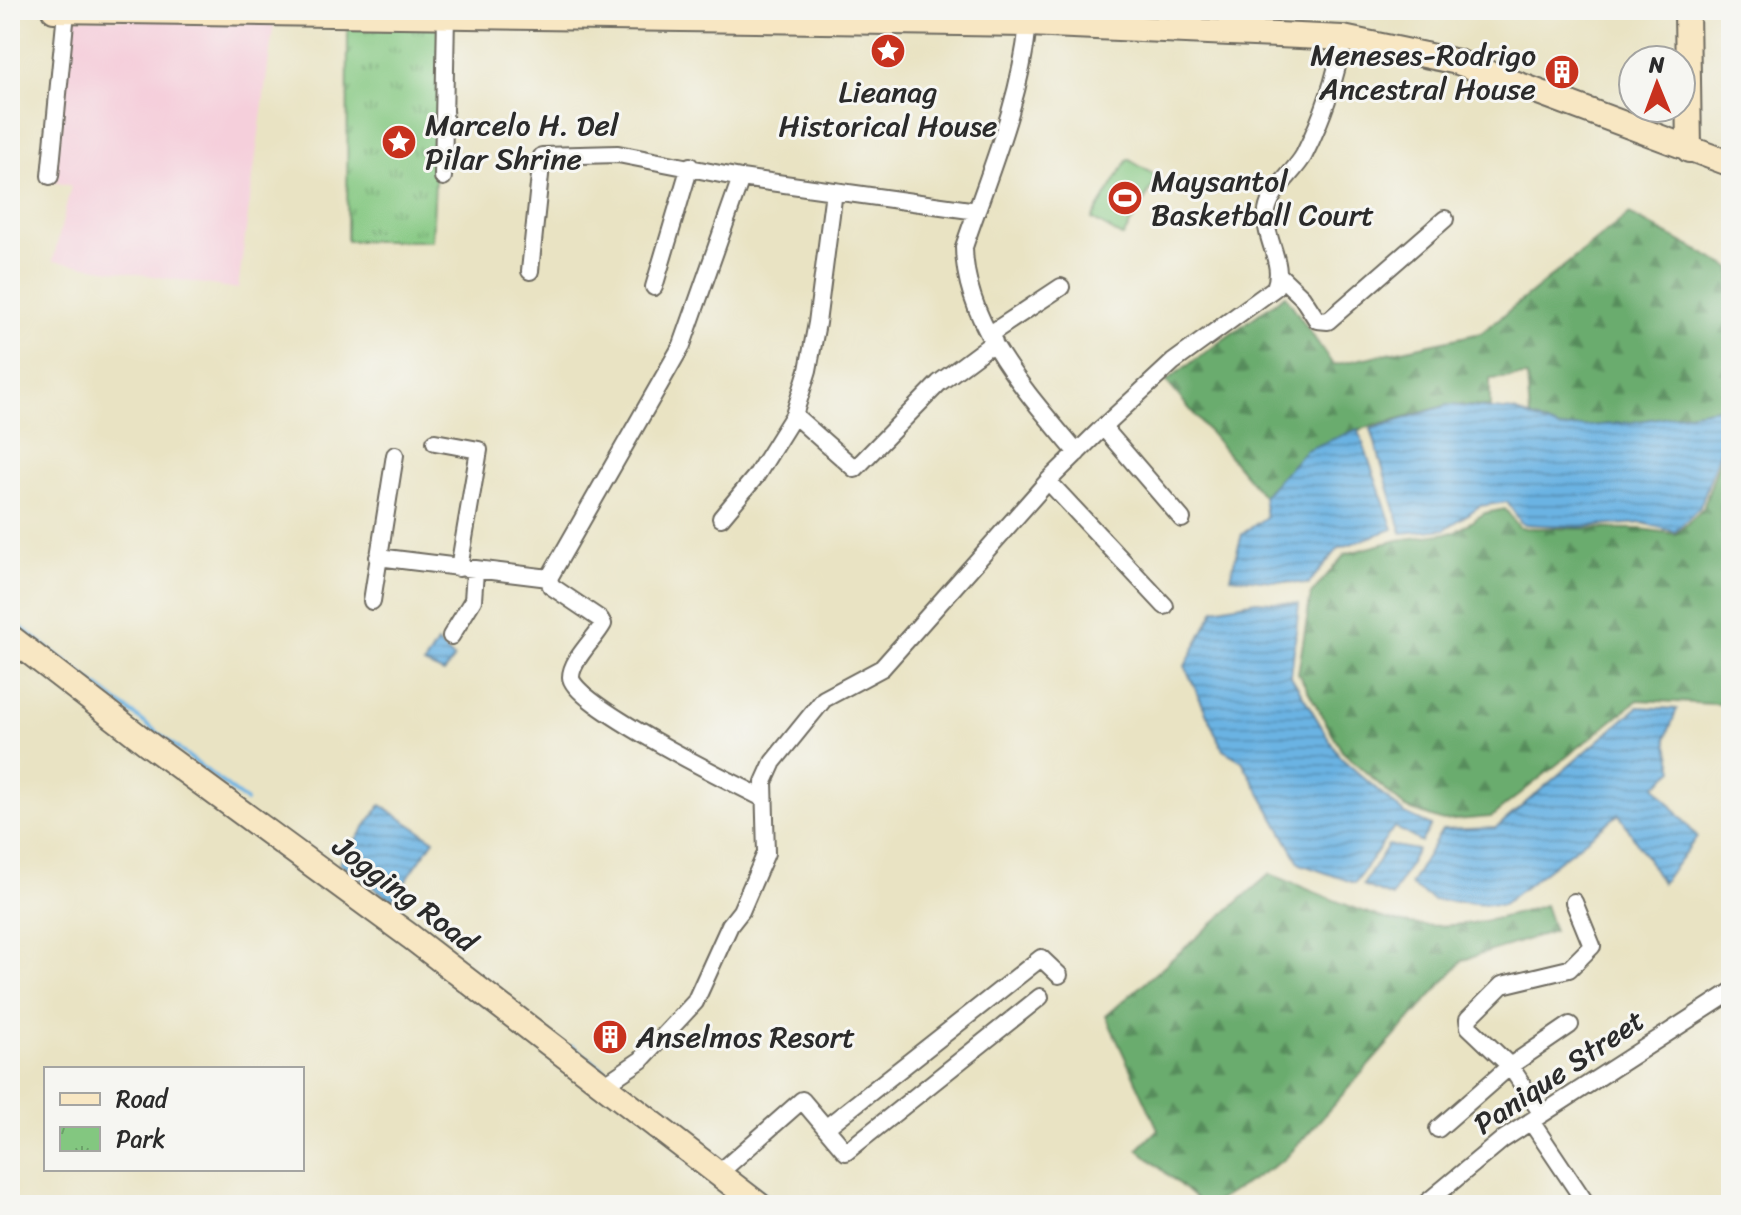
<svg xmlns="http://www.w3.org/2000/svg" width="1741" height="1215" font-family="Sriracha,sans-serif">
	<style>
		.built { fill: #f5cfdb }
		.green { fill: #83c780; stroke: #577956; stroke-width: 2 }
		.forest { fill: url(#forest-firs); stroke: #4a6c4c; stroke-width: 2 }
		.park { fill: url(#park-tufts); stroke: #577956; stroke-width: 2 }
		.water { fill: url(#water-rules); stroke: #4b6f87; stroke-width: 2 }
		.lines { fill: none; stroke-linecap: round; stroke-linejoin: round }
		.stream { stroke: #6bb3e3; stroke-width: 4 }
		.street-casing { stroke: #6e6b60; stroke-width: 20 }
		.secondary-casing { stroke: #6e6b60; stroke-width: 28 }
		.street { stroke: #fff; stroke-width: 16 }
		.secondary { stroke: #f8e7c3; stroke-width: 24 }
		.labels { text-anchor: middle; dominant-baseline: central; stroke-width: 6; stroke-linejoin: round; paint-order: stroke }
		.poi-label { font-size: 30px; fill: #2b2b2b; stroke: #f6f6f2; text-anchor: start }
		.street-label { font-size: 30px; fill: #2b2b2b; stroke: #f6f6f2 }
	</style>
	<defs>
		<pattern id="forest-firs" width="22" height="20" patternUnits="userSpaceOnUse" patternTransform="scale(2)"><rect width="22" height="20" fill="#6aac6e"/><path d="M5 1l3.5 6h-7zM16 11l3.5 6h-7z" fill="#578c5b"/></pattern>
		<pattern id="park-tufts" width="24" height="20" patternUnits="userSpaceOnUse" patternTransform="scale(2)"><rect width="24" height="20" fill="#83c780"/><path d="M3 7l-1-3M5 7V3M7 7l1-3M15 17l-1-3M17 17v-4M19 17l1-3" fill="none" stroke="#6ba269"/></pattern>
		<pattern id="water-rules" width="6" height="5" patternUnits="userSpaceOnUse" patternTransform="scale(2)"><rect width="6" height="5" fill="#6bb3e3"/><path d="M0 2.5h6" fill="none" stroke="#5892b8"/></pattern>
	</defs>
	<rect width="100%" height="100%" fill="#f6f6f2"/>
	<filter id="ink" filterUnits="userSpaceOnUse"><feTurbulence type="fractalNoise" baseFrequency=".0125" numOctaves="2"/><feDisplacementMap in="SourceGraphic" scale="16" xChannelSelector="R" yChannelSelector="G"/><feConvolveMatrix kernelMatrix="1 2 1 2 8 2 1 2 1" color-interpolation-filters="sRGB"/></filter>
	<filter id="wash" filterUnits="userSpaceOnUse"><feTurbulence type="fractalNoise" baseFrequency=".006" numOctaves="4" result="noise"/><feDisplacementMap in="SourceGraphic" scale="32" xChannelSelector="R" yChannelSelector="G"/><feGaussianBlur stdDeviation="1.8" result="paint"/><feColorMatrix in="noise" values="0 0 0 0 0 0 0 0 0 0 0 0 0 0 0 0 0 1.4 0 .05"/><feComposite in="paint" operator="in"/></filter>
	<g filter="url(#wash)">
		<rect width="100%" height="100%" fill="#e9e3c3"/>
		<path class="built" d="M66,18L274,22L238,289L53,261L71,186L50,181Z"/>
		<path class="green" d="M1128,159L1158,177L1123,237L1092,219Z"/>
		<path class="forest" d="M1629,214L1731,268V406L1633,422L1559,429L1530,417L1527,376L1490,379V407L1448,405L1358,430L1306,450L1263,496L1166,381L1285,295L1333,365L1481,333Z
			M1723,449L1731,454V490L1721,503L1722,530L1731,537V705L1638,700L1491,817L1443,821L1406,808L1342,751L1298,673L1311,594L1345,554L1398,540L1455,532L1485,513L1505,509L1520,528L1641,529L1676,534L1703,509Z
			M1270,874C1309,889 1347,907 1386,919C1436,934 1497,921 1545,905L1554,931L1463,960L1285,1159L1211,1205H1203L1138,1149L1158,1129L1106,1016Z"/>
		<path class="park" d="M348,20L443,22L432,241H347Z"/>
		<path class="water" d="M1448,405L1514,411L1559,429L1633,422L1731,406V449L1722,445L1700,507L1675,532L1643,523L1578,527L1522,524L1507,502L1480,506L1445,529L1402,533L1371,429Z
			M1358,429L1393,529L1339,548L1308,584L1230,577L1242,534L1266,517L1263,496L1306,450Z
			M1256,601L1299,604L1291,676L1340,757L1405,814L1431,826L1421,842L1394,827L1355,883L1300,864L1242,761L1223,750L1185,666L1215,609Z
			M437,643L454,658L444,673L424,664Z
			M1638,707L1677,709L1666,738L1674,770L1655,786L1697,837L1662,883L1619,814L1502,905L1433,900L1410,885L1442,830L1496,828Z
			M381,805L434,840L392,900L339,863Z
			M1388,845L1417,850L1392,897L1363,885Z"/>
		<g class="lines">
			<path class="stream" d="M10,619L246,801
				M572,1046L610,1074
				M643,1099L694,1140
				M731,1168L778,1205"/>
		</g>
	</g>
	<g filter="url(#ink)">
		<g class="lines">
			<defs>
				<path id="street" d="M1028,24C1020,103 989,173 964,247C965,327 1029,395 1077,453
					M1174,31L1179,10
					M50,176L66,12
					M443,177L446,14
					M741,178L682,345L549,578L551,586L600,619L603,624C595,639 571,660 571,677C571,703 735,784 763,798
					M530,271L542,156L618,154L741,178L977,211
					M1280,276L1302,297L1317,320L1328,321L1445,219
					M654,287L690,166
					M990,334L1061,287
					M794,415L855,469L939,383L994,342
					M1103,427L1182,519
					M435,442L479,450L459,568
					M1048,481L1165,606
					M721,518L756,476L794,415L808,370L817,323L834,191
					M378,557L549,578
					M372,601L395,455
					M451,636L473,600L475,571
					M604,1085L641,1060L695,1002L730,925L741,911L766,853L764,782L773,762L824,699L882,668L1048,481L1103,427L1173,362L1275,288C1286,262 1262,238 1267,211C1271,189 1294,173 1304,155C1322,119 1336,78 1343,38
					M1542,1114L1510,1066L1469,1027L1468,1019L1502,985L1569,969L1592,946L1574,902
					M1532,1123L1587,1205
					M828,1126L1041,958L1059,975
					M1438,1129L1510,1066L1570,1025
					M718,1174L802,1100L846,1152L1040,997
					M1424,1205L1502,1140L1731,992"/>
				<path id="secondary" d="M54,10L1028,24L1343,38L1458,62L1731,164
					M1687,10L1689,150
					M10,637L147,743L411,937L759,1205"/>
			</defs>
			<use href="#street" class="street-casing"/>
			<use href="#secondary" class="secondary-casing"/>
			<use href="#street" class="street"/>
			<use href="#secondary" class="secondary"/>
		</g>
	</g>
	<defs>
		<symbol id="sight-disc" viewBox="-11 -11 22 22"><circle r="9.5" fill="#c8321e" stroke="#f6f6f2"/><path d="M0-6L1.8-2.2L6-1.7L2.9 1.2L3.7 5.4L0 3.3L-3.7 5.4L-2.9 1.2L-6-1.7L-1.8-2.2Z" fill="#fff"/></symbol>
		<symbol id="building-disc" viewBox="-11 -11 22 22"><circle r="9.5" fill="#c8321e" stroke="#f6f6f2"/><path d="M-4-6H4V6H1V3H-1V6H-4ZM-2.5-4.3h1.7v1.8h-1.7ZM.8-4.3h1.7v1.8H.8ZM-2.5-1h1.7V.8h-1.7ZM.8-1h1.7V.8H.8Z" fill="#fff"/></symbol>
		<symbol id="stadium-disc" viewBox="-11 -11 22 22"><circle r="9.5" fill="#c8321e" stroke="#f6f6f2"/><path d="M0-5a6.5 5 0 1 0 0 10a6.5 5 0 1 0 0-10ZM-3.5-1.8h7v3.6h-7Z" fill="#fff"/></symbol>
	</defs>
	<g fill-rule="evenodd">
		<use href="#sight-disc" x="868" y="31" width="40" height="40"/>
		<use href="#building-disc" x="1542" y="52" width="40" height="40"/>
		<use href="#sight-disc" x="379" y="122" width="40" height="40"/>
		<use href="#stadium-disc" x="1105" y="178" width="40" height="40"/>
		<use href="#building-disc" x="590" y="1017" width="40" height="40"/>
	</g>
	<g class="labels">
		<g class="poi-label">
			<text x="1536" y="55" text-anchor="end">Meneses-Rodrigo<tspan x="1536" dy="34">Ancestral House</tspan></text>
			<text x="888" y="92" text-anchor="middle">Lieanag<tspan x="888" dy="34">Historical House</tspan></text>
			<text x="425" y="125">Marcelo H. Del<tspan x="425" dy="34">Pilar Shrine</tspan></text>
			<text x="1151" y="181">Maysantol<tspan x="1151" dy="34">Basketball Court</tspan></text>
			<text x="636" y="1037">Anselmos Resort</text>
		</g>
		<g class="street-label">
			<text transform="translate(405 894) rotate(37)">Jogging Road</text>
			<text transform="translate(1559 1072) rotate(-34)">Panique Street</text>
		</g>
	</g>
	<rect width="1741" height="1215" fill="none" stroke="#f6f6f2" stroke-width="40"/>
	<rect x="44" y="1067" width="260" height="104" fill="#f6f6f2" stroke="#a5a5a2" stroke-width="2"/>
	<rect x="60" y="1093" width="40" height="12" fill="#f8e7c3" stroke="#a5a5a2" stroke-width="2"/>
	<text x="116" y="1107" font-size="24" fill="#2b2b2b">Road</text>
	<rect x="60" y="1127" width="40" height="24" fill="url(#park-tufts)" stroke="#a5a5a2" stroke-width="2"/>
	<text x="116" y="1147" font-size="24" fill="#2b2b2b">Park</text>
	<g transform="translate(1657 84) rotate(359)"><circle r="38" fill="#f6f6f2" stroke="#a5a5a2" stroke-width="2"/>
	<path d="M0-6L14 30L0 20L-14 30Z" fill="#c8321e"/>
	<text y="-12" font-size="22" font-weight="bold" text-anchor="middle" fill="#2b2b2b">N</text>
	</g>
</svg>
